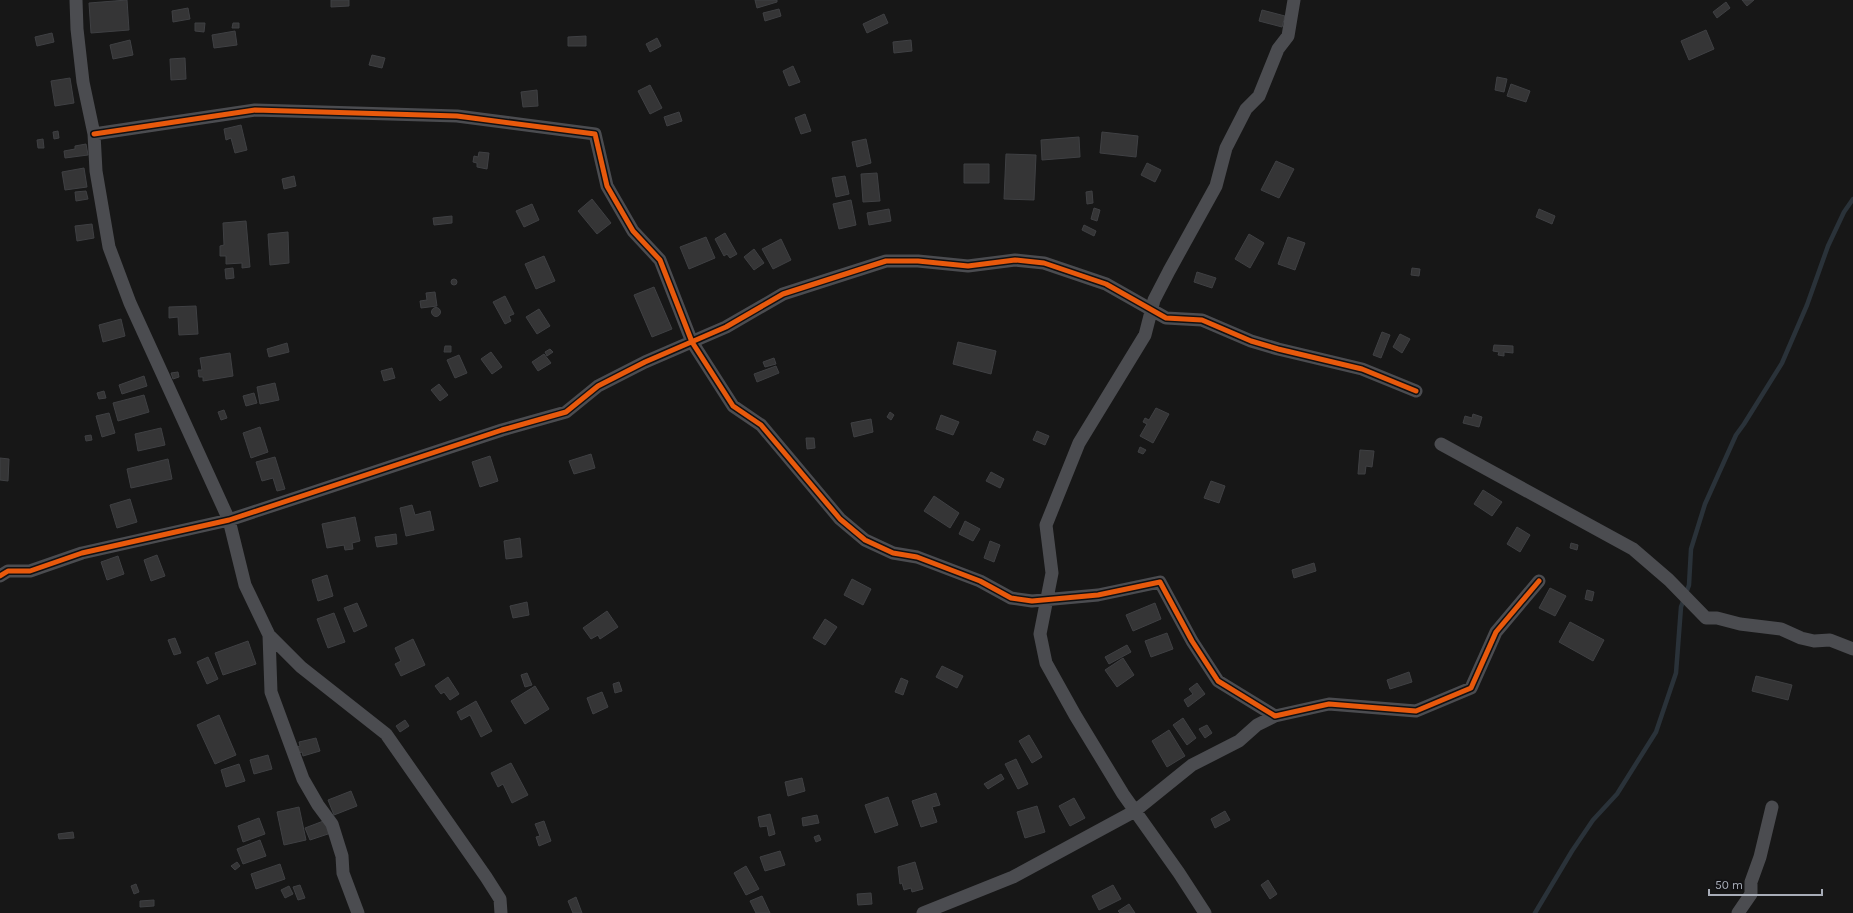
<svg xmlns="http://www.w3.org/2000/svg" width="1853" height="913" font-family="Karla,sans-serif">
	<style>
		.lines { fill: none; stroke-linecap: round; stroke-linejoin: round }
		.stream { stroke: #2a3239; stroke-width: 4.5 }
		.building { fill: #353536; stroke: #3f4043 }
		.street { stroke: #4b4c50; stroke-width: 13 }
		.cycleway-casing { stroke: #111113; stroke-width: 8 }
		.cycleway { stroke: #e8590c; stroke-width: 5 }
	</style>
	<rect width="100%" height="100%" fill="#171717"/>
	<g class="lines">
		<path class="stream" d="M1535,913L1572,851L1593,820L1617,794L1656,732L1676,673L1681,607L1689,585L1691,549L1705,504L1736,435L1744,424L1782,363L1807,305L1828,246L1844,212L1853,199"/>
	</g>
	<path class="building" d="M127,0L129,30L91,33L89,3Z
		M331,0H349V6L331,7Z
		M755,0H777V2L757,8Z
		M1742,0H1754L1747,6Z
		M1726,2L1730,8L1717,18L1713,12Z
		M188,8L190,19L173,22L172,11Z
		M779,9L781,16L765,21L763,13Z
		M1262,10L1285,16L1282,27L1259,21Z
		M884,14L888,23L867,33L863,24Z
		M195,23H205L204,32L195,31Z
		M233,23H239V28H232Z
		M1706,30L1714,49L1689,60L1681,41Z
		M235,31L237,45L214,48L212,35Z
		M52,33L54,42L37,46L35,37Z
		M586,36V46H568V37Z
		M657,38L661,46L650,52L646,44Z
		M130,40L133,55L113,59L110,45Z
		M911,40L912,51L894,53L893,42Z
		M372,55L385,58L382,68L369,65Z
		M185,58L186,79L171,80L170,59Z
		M793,66L800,82L789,86L783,71Z
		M1497,77L1507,79L1504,92L1495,90Z
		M70,78L74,103L55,106L51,81Z
		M1511,84L1530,91L1526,102L1507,96Z
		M650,85L662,108L650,114L638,91Z
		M537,90L538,106L523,107L521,92Z
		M679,112L682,121L667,126L664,117Z
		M805,114L811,131L801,134L795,118Z
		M241,125L247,150L235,153L231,138L226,140L224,129Z
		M58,131L59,138L54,139L53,132Z
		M1102,132L1138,136L1136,157L1100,153Z
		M1079,137L1080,157L1042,160L1041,140Z
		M43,139L44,148H38L37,140Z
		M866,139L871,163L857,167L852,142Z
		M86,144L88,155L65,158L64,151L75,149V146Z
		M479,152L489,153L487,169L477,167V163L473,162L474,156L478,157Z
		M1006,154L1036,155L1034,200L1004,199Z
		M1276,161L1294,169L1279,198L1261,190Z
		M1147,163L1161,170L1155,182L1141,175Z
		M964,164H989V183H964Z
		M84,168L87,187L65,190L62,172Z
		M877,173L880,201L863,202L861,174Z
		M294,176L296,186L284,189L282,179Z
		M845,176L849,194L836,197L832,178Z
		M86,191L88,199L76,201L75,192Z
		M1092,191L1093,203L1087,204L1086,192Z
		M592,199L611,223L597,234L578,211Z
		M851,200L856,225L839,229L833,204Z
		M532,204L539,220L524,227L516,211Z
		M1094,208L1100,210L1097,221L1091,219Z
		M889,209L891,221L869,225L867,213Z
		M1539,209L1555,216L1552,224L1536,217Z
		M452,216V223L434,225L433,218Z
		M246,221L250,267L242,268V263L226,264V256H220V246L224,245L223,223Z
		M92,224L94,238L77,241L75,226Z
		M1084,225L1096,231L1094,236L1082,230Z
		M288,232L289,263L270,265L268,234Z
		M725,233L737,254L730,258L727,254L724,256L715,239Z
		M1249,234L1264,243L1250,268L1235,259Z
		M706,237L715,258L689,269L680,247Z
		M1288,237L1305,243L1295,270L1278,264Z
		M781,239L791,260L773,269L762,249Z
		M754,249L764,263L754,270L744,257Z
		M544,256L555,281L536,289L525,264Z
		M233,268L234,278L226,279L225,269Z
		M1412,268L1420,269L1419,276L1411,275Z
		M1197,272L1216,278L1212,288L1194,282Z
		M451 282a3 3 0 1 1 6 0a3 3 0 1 1-6 0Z
		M654,287L672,329L652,337L634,295Z
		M435,292L437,306L421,308L420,301L427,300L426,293Z
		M505,296L514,314L509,316L511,321L505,324L493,302Z
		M196,306L198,334L179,335L178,317L169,318V307Z
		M431.5 312a4.5 4.5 0 1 1 9 0a4.5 4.5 0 1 1-9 0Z
		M539,309L550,326L537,334L526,317Z
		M121,319L125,336L103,342L99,325Z
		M1382,332L1390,335L1381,358L1373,355Z
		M1400,334L1410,339L1402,353L1393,347Z
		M958,342L996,351L991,374L953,364Z
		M287,343L289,352L269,357L267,349Z
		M1494,345L1513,346V353L1504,352V356L1498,355L1499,352L1493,351Z
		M445,346H451V352H444Z
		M550,349L553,352L547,356L545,352Z
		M491,352L502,367L492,374L481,359Z
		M230,353L233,376L203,381V377H199L198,370H202L200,358Z
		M544,354L551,363L538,371L532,362Z
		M459,355L467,373L455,378L447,360Z
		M774,358L776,364L765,367L763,362Z
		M776,366L779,373L757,382L754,374Z
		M392,368L395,378L384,381L381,371Z
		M178,372L179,377L173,379L171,373Z
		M144,376L147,386L122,394L119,385Z
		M275,383L279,400L260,404L257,387Z
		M439,384L448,395L440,401L431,390Z
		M104,391L106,398L99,399L97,393Z
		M254,393L257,403L246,406L243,396Z
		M144,395L149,412L118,421L113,403Z
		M1156,408L1169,414L1153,443L1140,436L1147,424L1143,422L1145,418L1149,420Z
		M224,410L227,418L221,420L218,412Z
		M890,412L894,415L891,420L887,417Z
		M109,413L115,433L102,437L96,416Z
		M1473,414L1482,417L1479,427L1463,423L1465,416L1472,418Z
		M941,415L959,422L953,435L936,429Z
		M871,419L873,432L854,437L851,423Z
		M260,427L268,452L251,458L243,433Z
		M161,428L165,445L138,451L135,434Z
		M1037,431L1049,436L1045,445L1033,440Z
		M91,435L92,440L86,441L85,436Z
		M806,438H814L815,448L807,449Z
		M1140,447L1146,450L1143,454L1138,452Z
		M1360,450L1374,451L1372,467L1366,466L1365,474H1358Z
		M591,454L595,468L574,474L569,461Z
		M490,456L498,481L480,487L472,462Z
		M275,457L285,489L277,491L273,478L262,481L256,462Z
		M0,458L9,459L8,481L0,480Z
		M168,459L172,479L131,488L127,469Z
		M991,472L1004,479L1000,488L986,481Z
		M1211,481L1225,486L1219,503L1204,498Z
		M1483,490L1502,502L1492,516L1474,504Z
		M934,496L959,513L950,528L924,511Z
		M130,499L137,522L117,528L110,505Z
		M412,505L415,515L430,511L434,530L406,536L400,508Z
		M355,517L360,541L352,543L353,549L345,550L344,545L327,548L322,524Z
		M965,521L980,529L973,541L959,534Z
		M1517,527L1530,535L1520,552L1507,544Z
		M396,534L397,544L377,547L375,537Z
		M520,538L522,557L506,559L504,541Z
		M990,541L1000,545L994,562L984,558Z
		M1571,543L1578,545L1577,550L1570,548Z
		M157,555L165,576L151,581L144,560Z
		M118,556L124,574L107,580L101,562Z
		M1314,563L1316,571L1294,578L1292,570Z
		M327,575L333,596L318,601L312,580Z
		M852,579L871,589L863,605L844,595Z
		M1550,588L1566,596L1555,616L1539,608Z
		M1587,590L1594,592L1592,601L1585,599Z
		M527,602L529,615L513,618L510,606Z
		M357,603L367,626L354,632L344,608Z
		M1155,603L1161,619L1133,631L1126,615Z
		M607,611L618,627L600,639L598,635L591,639L583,628Z
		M334,613L345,642L328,648L317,619Z
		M825,619L837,627L825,645L813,638Z
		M1570,622L1604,640L1593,661L1559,642Z
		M1167,633L1173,649L1151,657L1145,641Z
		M175,638L181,653L174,655L168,640Z
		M413,639L425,665L401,676L395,664L401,661L395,648Z
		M248,641L256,664L223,675L215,653Z
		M1127,645L1131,652L1109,664L1105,657Z
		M208,657L218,679L207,684L197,662Z
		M1123,658L1134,675L1117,687L1105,670Z
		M942,666L963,676L957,688L936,677Z
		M1409,672L1412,682L1390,689L1387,680Z
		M527,673L532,685L525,687L521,675Z
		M1756,676L1792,685L1788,700L1752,691Z
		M448,677L459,694L450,700L444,692L441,694L435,686Z
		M901,678L908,681L903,695L895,692Z
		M619,682L622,691L615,693L613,684Z
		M1197,683L1205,694L1188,707L1184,700L1193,694L1189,689Z
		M535,686L549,709L525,724L511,701Z
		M602,692L608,707L593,714L587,698Z
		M476,701L492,731L481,737L470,715L461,720L457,712Z
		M219,715L236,755L215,764L197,725Z
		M1183,718L1196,738L1187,745L1173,725Z
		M405,720L409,726L400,732L396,726Z
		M1207,725L1212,733L1205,738L1199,729Z
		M1169,730L1185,756L1167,767L1152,741Z
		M1029,735L1042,757L1032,763L1019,741Z
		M316,738L320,751L303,756L302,752L296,754L294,748L300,746L299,742Z
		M268,755L272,769L254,774L250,760Z
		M1016,759L1028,784L1018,789L1005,764Z
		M511,763L528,795L512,803L503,784L498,787L491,773Z
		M239,764L245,781L226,787L221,770Z
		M1001,774L1004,779L988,789L984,784Z
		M802,778L805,791L788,796L785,782Z
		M351,791L357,806L334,815L328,800Z
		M936,793L940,805L932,807L937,822L921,827L912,801Z
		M888,797L898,825L875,833L865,805Z
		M1074,798L1085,818L1070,826L1059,806Z
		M1037,806L1045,832L1025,838L1017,812Z
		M299,807L306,840L284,845L277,812Z
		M1225,811L1230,820L1215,828L1211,819Z
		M770,814L775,834L769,836L767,826L760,827L758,817Z
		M817,815L819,823L803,826L802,818Z
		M259,818L265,834L243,842L238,826Z
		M326,820L331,833L310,840L305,828Z
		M544,821L551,841L539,846L536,837L540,836L535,824Z
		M73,832L74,838L59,839L58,834Z
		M819,835L821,840L816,842L814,837Z
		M260,840L266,856L243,864L237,849Z
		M780,851L785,865L765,871L760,857Z
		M237,862L240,866L235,870L231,866Z
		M915,862L923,889L912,892L911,888L904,890L902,883L900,884L898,867Z
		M280,864L285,879L256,889L251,874Z
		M746,866L759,889L746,895L734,873Z
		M1268,880L1277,894L1270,899L1261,885Z
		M136,884L139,892L134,894L131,886Z
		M300,885L305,898L298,900L293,887Z
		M1113,885L1121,899L1099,910L1092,896Z
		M289,886L293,894L285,898L281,890Z
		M871,893L872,904L858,905L857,894Z
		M762,896L770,913H756L750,901Z
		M576,897L582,913H573L568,901Z
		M154,900V906L140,907V901Z
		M1129,904L1135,913H1120L1118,911Z"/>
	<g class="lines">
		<path class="street" d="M76,0L77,29L83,82L94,134L96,171L109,247L130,303L229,520L245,585L269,635L301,667L386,734L486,877L500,899L501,913
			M94,134L255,110L457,116L595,134L607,186L633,231L660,260L692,342L733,406L761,425L840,519L865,540L893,553L917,557L980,581L1011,598L1032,601L1098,595L1160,582L1192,641L1218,681L1275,716L1329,704L1416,711L1471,688L1496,632L1539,581
			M1441,444L1633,549L1669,580L1706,618H1717L1740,624L1781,629L1801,638L1814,641L1830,640L1853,649
			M0,576L8,571H30L82,553L229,520L502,430L566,412L598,386L645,362L726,327L783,294L886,261H918L968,266L1015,260L1044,263L1106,284L1166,318L1202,320L1251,341L1278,349L1362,369L1416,391
			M269,635L271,692L303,779L318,805L332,824L342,856L343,873L358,913
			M923,913L1013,877L1135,811L1192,765L1239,741L1257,725L1275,716
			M1205,913L1179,873L1123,794L1075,715L1046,663L1040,634L1052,573L1046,525L1079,443L1145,335L1154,300L1169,271L1216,186L1226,148L1246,109L1259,96L1278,49L1288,36L1294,0
			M1738,913L1751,894V882L1760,857L1772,807"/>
		<defs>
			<path id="cycleway" d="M94,134L255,110L457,116L595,134L607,186L633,231L660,260L692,342L733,406L761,425L840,519L865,540L893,553L917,557L980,581L1011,598L1032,601L1098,595L1160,582L1192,641L1218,681L1275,716L1329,704L1416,711L1471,688L1496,632L1539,581
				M0,576L8,571H30L82,553L229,520L502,430L566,412L598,386L645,362L726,327L783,294L886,261H918L968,266L1015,260L1044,263L1106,284L1166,318L1202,320L1251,341L1278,349L1362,369L1416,391"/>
		</defs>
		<use href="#cycleway" class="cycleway-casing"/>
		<use href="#cycleway" class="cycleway"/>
	</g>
	<path d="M1709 889v6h113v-6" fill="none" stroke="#a8adb8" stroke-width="2"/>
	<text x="1715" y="889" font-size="12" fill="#a8adb8" stroke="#111113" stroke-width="3" paint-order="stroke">50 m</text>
</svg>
